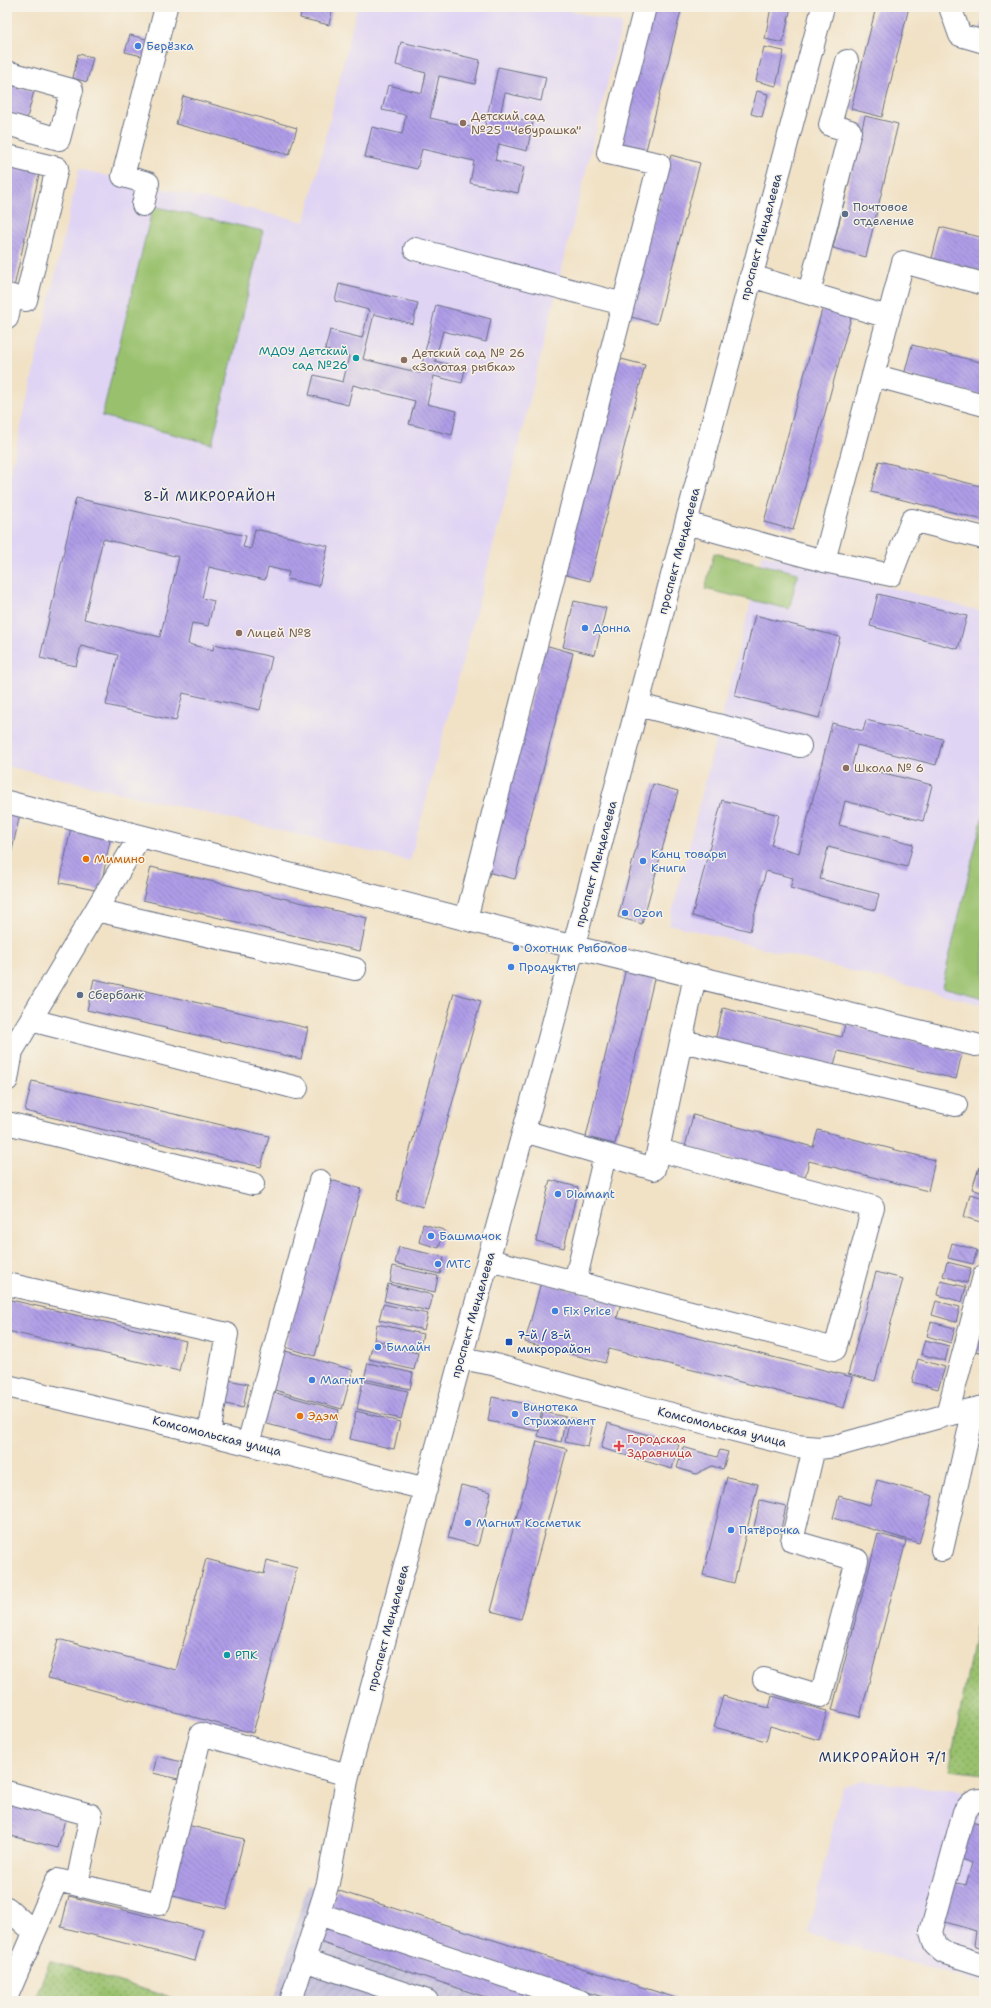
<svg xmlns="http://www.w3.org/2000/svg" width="991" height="2008" font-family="'Shantell Sans',sans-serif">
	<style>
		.built { fill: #e0d4f4 }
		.industrial { fill: url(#industrial-furrows) }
		.grass { fill: url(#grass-dots); stroke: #5a7866 }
		.green { fill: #99c16d; stroke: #5a7866 }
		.building { fill: url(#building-back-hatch); fill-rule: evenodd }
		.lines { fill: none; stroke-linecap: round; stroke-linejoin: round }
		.minor-casing { stroke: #666e82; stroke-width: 24 }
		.minor { stroke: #fff; stroke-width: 22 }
		.shop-dot { fill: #3f7fe0; stroke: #f7f3e8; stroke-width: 1.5 }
		.education-dot { fill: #8d6e63; stroke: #f7f3e8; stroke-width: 1.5 }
		.service-dot { fill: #5c6f8a; stroke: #f7f3e8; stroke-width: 1.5 }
		.culture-dot { fill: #0f9aa8; stroke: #f7f3e8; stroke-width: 1.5 }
		.food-dot { fill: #e8710a; stroke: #f7f3e8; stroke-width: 1.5 }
		.transit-dot { fill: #1a4fb4; stroke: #f7f3e8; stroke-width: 1.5 }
		.health-dot { fill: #e0444e; stroke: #f7f3e8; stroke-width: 1.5 }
		.labels { text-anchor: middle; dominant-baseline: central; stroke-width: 3; stroke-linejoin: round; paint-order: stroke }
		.shop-label { font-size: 12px; fill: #366cbe; stroke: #f7f3e8; text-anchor: start }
		.education-label { font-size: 12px; fill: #785e54; stroke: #f7f3e8; text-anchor: start }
		.service-label { font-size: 12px; fill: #4e5e75; stroke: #f7f3e8; text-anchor: start }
		.street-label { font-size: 12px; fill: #1b2f5e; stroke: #f7f3e8 }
		.culture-label { font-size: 12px; fill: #0d838f; stroke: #f7f3e8; text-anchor: end }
		.food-label { font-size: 12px; fill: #c56008; stroke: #f7f3e8; text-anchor: start }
		.transit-label { font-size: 12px; fill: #164399; stroke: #f7f3e8; text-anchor: start }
		.health-label { font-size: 12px; fill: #be3a42; stroke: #f7f3e8; text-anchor: start }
		.neighbourhood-label { font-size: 13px; letter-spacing: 1px; fill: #1b2f5e; stroke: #f7f3e8 }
	</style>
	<defs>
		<pattern id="industrial-furrows" width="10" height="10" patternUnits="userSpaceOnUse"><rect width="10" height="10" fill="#c4c0db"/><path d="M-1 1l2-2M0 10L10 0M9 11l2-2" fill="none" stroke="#a8a5be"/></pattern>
		<pattern id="grass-dots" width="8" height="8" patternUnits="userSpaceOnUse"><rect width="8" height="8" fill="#99c16d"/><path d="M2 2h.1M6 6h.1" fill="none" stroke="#7c9d5d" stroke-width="1.8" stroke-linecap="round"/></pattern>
		<pattern id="building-back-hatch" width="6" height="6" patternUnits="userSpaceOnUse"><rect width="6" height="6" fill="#af9de7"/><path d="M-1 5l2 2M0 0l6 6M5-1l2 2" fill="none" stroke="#8e80be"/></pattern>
	</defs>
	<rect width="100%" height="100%" fill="#f7f3e8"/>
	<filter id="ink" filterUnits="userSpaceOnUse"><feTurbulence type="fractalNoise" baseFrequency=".025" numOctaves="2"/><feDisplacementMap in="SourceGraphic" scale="8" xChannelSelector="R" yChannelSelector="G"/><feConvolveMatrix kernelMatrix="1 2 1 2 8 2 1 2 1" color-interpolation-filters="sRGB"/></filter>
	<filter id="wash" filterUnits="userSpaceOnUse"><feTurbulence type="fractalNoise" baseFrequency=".012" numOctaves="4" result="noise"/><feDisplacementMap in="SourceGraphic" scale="16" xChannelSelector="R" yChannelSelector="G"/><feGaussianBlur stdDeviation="0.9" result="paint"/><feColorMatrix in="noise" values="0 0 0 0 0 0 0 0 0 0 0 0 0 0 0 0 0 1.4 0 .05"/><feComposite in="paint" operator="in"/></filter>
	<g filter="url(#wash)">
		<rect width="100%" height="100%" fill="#f1e2c6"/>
		<path class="built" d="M357,7H556L622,24L505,501L410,861L7,766V489L79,169L305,222Z
			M763,554L984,612V1005L669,924Z
			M863,1781L984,1793V1983L808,1934L842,1787Z"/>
		<path class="industrial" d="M307,1885L677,1997L675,2001H274Z"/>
		<path class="grass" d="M984,1587V1774L949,1770Z
			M50,1961L183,2001H34Z"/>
		<path class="green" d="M153,206L263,231L212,444L102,416Z
			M714,553L798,573L789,609L705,589Z
			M984,811V998L942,987Z"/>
		<g id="blocks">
			<path class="building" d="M302,7H333L329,25L300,18Z
				M653,7H682L646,150L617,143Z
				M771,7H791L783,43L765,39Z
				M876,7H909L882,117L851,109Z
				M984,14V33L979,31Z
				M130,35L150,40L146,57L125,52Z
				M401,42L480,60L475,84L439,76L430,118L484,130L498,67L546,77L541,101L505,93L500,115L533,122L527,151L499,144L495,160L524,167L518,193L470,183L474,161L422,149L417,169L365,157L372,127L402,134L406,115L382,110L388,85L422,93L426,73L396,65Z
				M764,47L784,51L776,86L756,81Z
				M78,54L93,57L87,82L73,78Z
				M7,84L34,91L27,118L7,113Z
				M757,91L768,94L762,117L751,114Z
				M183,96L297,128L289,155L176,124Z
				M865,116L898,124L866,257L833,248Z
				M671,155L700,163L657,324L628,316Z
				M7,163L40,170L14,287L7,285Z
				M940,227L984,238V272L932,258Z
				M339,284L418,303L413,324L374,314L363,359L420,373L436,305L491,319L486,342L443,331L435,361L465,369L462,383L434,376L427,404L457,411L452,435L409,424L415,401L353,385L348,405L309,395L314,375L343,382L349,356L325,350L330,330L362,338L369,310L335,301Z
				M823,306L852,314L793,530L764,522Z
				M912,345L984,363V396L904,375Z
				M617,358L645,365L590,581L563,574Z
				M879,461L984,487V520L871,492Z
				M76,498L246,536L243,547L251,549L255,529L328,546L319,586L287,579L289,572L268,567L265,580L209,567L202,598L214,601L208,626L192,623L188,644L213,650L214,644L272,657L260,710L183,693L176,721L106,705L118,655L81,646L76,666L40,658ZM103,539L179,557L160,637L84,619Z
				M878,594L967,616L958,649L870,626Z
				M574,601L606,608L595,655L563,647Z
				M755,615L840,637L819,718L735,696Z
				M545,645L573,653L515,879L487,872Z
				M866,720L943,739L936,765L857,745L852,765L932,785L923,821L845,801L839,825L913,844L907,867L828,847L820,879L879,894L875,910L790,888L793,878L766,871L750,931L692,916L722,800L779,815L771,845L799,853L832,723L863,731Z
				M653,784L678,791L642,924L618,917Z
				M7,811L20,814L8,868H7Z
				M71,827L111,835L100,891L60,883Z
				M151,867L367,918L360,951L143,900Z
				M627,964L656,971L615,1144L586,1137Z
				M94,979L308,1028L301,1059L87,1010Z
				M454,993L481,1001L423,1207L396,1200Z
				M723,1008L842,1037L845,1024L962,1053L956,1079L838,1051L833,1068L715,1040Z
				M32,1081L269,1136L261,1167L25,1111Z
				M693,1115L813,1147L818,1130L935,1160L928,1191L809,1161L805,1178L685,1147Z
				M979,1167L984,1168V1193L972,1189Z
				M331,1180L361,1189L315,1356L285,1347Z
				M550,1180L578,1187L564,1248L536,1241Z
				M970,1194L984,1198V1223L964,1217Z
				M423,1224L444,1230L439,1248L419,1242Z
				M952,1243L977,1250L973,1264L948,1258Z
				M399,1247L444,1257L440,1274L395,1263Z
				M947,1262L971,1268L967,1283L943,1276Z
				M393,1266L438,1276L435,1292L390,1282Z
				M876,1272L903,1279L875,1381L848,1374Z
				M941,1281L966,1287L962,1302L938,1295Z
				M541,1282L621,1303L617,1318L852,1377L844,1408L609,1349L605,1363L525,1342Z
				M388,1284L433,1295L429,1311L384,1301Z
				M7,1299L186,1341L179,1371L7,1331Z
				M936,1301L960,1307L956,1322L932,1315Z
				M383,1304L428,1314L424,1330L379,1320Z
				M984,1306V1353L971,1350Z
				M931,1322L955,1328L951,1343L927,1336Z
				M377,1324L423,1334L419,1350L374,1340Z
				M925,1340L949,1346L945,1361L921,1354Z
				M373,1343L418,1353L414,1370L369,1359Z
				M282,1350L353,1370L342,1409L271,1389Z
				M918,1359L945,1367L938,1389L912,1382Z
				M368,1363L413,1373L410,1389L364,1379Z
				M224,1379L248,1384L243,1408L218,1402Z
				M363,1381L408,1391L401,1419L357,1409Z
				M269,1391L339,1410L331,1441L260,1422Z
				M492,1397L542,1407L538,1431L488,1421Z
				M356,1411L400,1422L394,1449L350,1439Z
				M543,1412L566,1417L561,1442L538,1436Z
				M570,1418L593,1423L588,1447L565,1442Z
				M608,1423L679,1444L672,1469L601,1448Z
				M537,1441L567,1449L521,1619L491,1611Z
				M683,1447L717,1457L720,1450L728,1452L723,1469L712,1466L696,1474L677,1468Z
				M727,1477L758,1484L734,1583L703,1575Z
				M877,1480L933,1496L919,1543L833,1518L839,1496L870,1505Z
				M461,1485L491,1492L478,1546L448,1538Z
				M760,1500L786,1506L780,1533L754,1527Z
				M878,1534L906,1541L860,1717L832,1710Z
				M206,1559L264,1574L267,1560L297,1568L253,1733L48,1678L58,1639L176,1670Z
				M723,1696L769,1708L772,1696L827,1711L819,1740L770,1726L766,1741L714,1727Z
				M157,1756L182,1762L178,1779L153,1773Z
				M7,1800L66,1815L58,1848L7,1835Z
				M970,1821L984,1824V1949L974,1945L976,1931L942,1921L952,1882L966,1885L972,1863L959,1858Z
				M187,1825L244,1839L226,1909L169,1895Z
				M336,1890L670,1996L675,1998L674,2001H615L331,1910Z
				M69,1896L203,1930L195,1961L61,1927Z
				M323,1926L557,2001H497L316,1941Z"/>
		</g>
	</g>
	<g filter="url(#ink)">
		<use href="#blocks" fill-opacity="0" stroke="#666e82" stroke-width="1"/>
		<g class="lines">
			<defs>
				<path id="minor" d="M950,7L960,35L984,42
					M7,72L72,90L59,139L7,124
					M7,156L57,168L26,300L7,295
					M143,205L148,183L123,176L166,7
					M415,249L623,304
					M751,276L888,317
					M809,293L850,131L830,125L847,61
					M7,318L12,296
					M873,375L984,405
					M686,523L824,561L903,262L984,284
					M824,561L891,575L912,520L984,538
					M638,705L800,746
					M7,802L574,947L976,1045
					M96,910L355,969
					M466,919L659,164L608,153L645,7
					M31,1020L297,1088
					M682,1041L956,1105
					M7,1080L12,1051L140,836
					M7,1123L253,1184
					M658,1150L695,976
					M489,1260L835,1349L873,1207L658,1150L654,1169L524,1131
					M575,1282L605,1155
					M7,1284L227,1334L209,1434
					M461,1358L492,1364L625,1402L796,1446L819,1448L835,1446L947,1415L984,1407
					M7,1386L180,1427L426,1489
					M947,1415L984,1276
					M248,1444L320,1181
					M942,1550L974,1409
					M764,1679L821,1696L857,1560L792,1541L814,1448
					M7,1792L91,1815L77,1884
					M984,1800C973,1799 970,1804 964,1812L931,1932L935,1945L943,1952L984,1965
					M7,1908L34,1932
					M319,1914L580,2001
					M304,1960L427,2001
					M7,1996L57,1880L159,1904L201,1734L348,1775
					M291,2001L328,1883L348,1775L461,1358L546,1050L823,7"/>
			</defs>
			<use href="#minor" class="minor-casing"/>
			<use href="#minor" class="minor"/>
		</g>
	</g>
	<g class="shop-dot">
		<circle cx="138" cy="46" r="4"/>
		<circle cx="585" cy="628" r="4"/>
		<circle cx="643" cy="861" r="4"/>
		<circle cx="625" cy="913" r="4"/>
		<circle cx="516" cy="948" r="4"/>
		<circle cx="511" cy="967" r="4"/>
		<circle cx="558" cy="1194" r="4"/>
		<circle cx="431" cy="1236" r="4"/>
		<circle cx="438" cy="1264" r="4"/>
		<circle cx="555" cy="1311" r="4"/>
		<circle cx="378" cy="1347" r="4"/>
		<circle cx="312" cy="1380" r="4"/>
		<circle cx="515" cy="1414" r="4"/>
		<circle cx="468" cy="1523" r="4"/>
		<circle cx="731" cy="1530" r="4"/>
	</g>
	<g class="education-dot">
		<circle cx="463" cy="123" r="4"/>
		<circle cx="404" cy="360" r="4"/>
		<circle cx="239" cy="633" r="4"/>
		<circle cx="846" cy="768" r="4"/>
	</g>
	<g class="service-dot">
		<circle cx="845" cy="214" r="4"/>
		<circle cx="80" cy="995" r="4"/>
	</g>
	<g class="culture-dot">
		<circle cx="356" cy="358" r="4"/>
		<circle cx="227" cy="1655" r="4"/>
	</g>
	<g class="food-dot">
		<circle cx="86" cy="859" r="4"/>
		<circle cx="300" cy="1416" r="4"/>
	</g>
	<rect class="transit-dot" x="505" y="1338" width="8" height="8" rx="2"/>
	<path class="health-dot" d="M617 1440h4v4h4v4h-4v4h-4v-4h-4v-4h4z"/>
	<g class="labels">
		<g class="shop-label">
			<text x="146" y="46">Берёзка</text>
			<text x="593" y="628">Донна</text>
			<text x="651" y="854">Канц товары<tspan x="651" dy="14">Книги</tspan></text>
			<text x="633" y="913">Ozon</text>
			<text x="524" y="948">Охотник Рыболов</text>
			<text x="519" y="967">Продукты</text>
			<text x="566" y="1194">Diamant</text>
			<text x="439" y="1236">Башмачок</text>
			<text x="446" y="1264">МТС</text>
			<text x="563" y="1311">Fix Price</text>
			<text x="386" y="1347">Билайн</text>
			<text x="320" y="1380">Магнит</text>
			<text x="523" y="1407">Винотека<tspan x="523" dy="14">Стрижамент</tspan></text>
			<text x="476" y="1523">Магнит Косметик</text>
			<text x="739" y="1530">Пятёрочка</text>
		</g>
		<g class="education-label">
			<text x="471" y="116">Детский сад<tspan x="471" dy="14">№25 "Чебурашка"</tspan></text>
			<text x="412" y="353">Детский сад № 26<tspan x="412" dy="14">«Золотая рыбка»</tspan></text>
			<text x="247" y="633">Лицей №8</text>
			<text x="854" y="768">Школа № 6</text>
		</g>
		<g class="service-label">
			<text x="853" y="207">Почтовое<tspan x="853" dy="14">отделение</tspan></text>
			<text x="88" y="995">Сбербанк</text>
		</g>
		<g class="street-label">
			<text transform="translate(761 237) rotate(-75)">проспект Менделеева</text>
			<text transform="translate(679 551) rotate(-75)">проспект Менделеева</text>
			<text transform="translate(596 864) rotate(-75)">проспект Менделеева</text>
			<text transform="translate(473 1315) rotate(-74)">проспект Менделеева</text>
			<text transform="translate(722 1427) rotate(14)">Комсомольская улица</text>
			<text transform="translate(217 1436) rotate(14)">Комсомольская улица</text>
			<text transform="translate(388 1628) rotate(-75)">проспект Менделеева</text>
		</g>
		<g class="culture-label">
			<text x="348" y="351">МДОУ Детский<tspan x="348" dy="14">сад №26</tspan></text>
			<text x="235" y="1655" text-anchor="start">РПК</text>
		</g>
		<g class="food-label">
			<text x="94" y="859">Мимино</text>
			<text x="308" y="1416">Эдэм</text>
		</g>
		<g class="transit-label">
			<text x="517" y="1335">7-й / 8-й<tspan x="517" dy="14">микрорайон</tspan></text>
		</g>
		<g class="health-label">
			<text x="627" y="1439">Городская<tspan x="627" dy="14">Здравница</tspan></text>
		</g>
		<g class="neighbourhood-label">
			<text x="210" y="496">8-Й МИКРОРАЙОН</text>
			<text x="883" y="1757">МИКРОРАЙОН 7/1</text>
		</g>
	</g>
	<rect width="991" height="2008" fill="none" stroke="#f7f3e8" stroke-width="24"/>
</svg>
